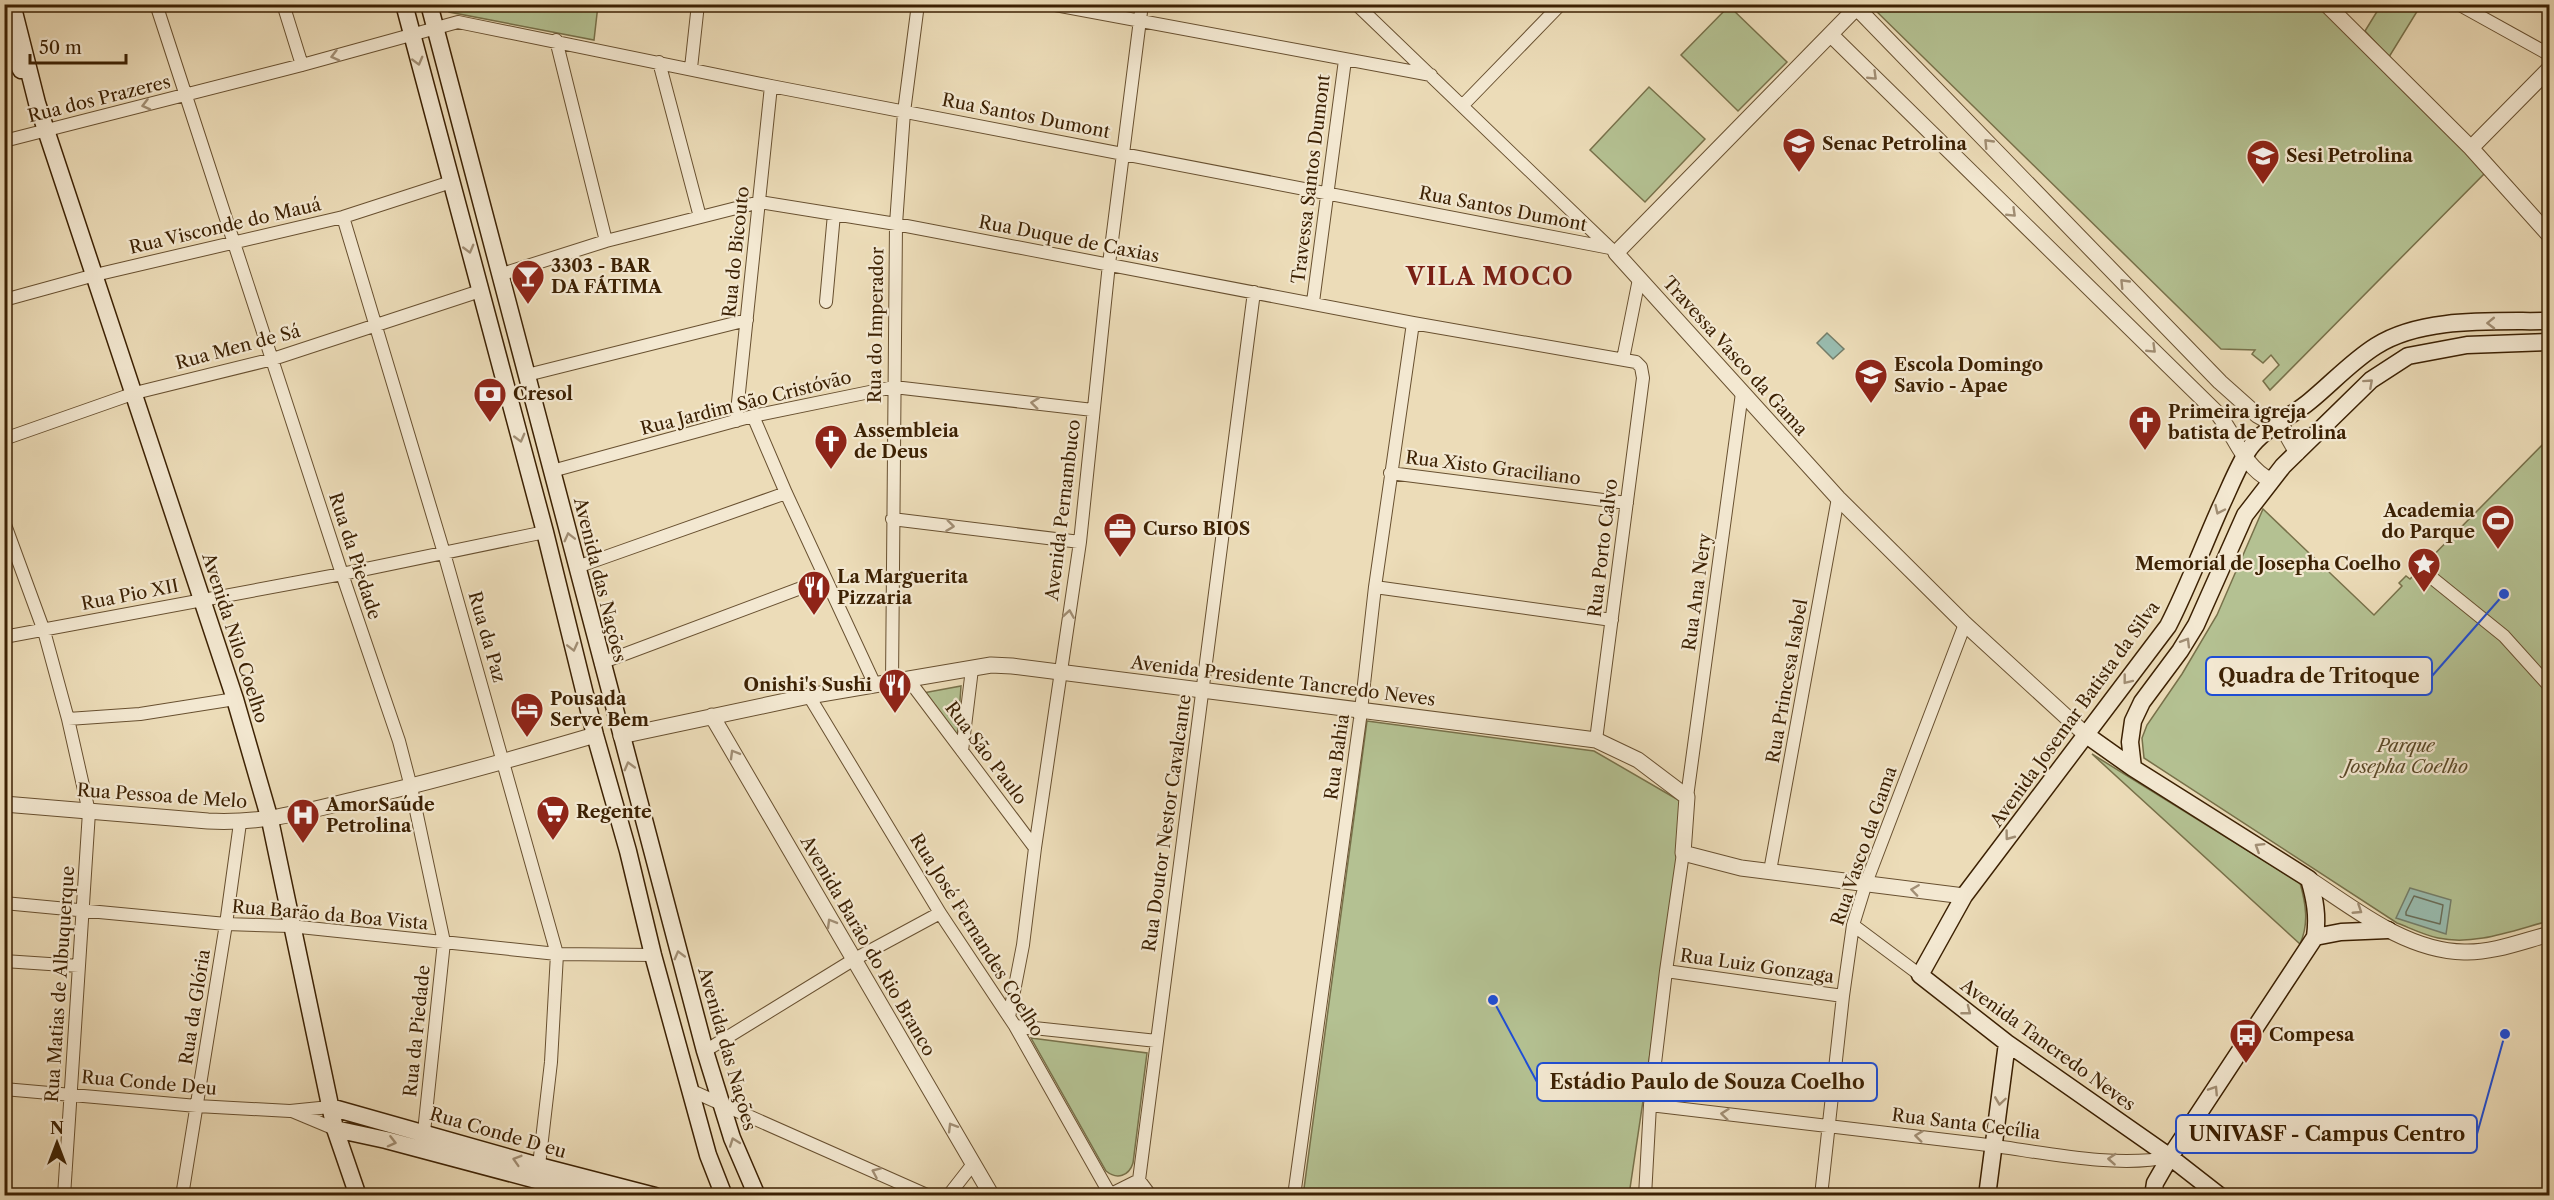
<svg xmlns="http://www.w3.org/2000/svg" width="2554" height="1200" font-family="'Libre Caslon Text',serif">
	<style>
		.green { fill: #b4c192; stroke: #78714a; stroke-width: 1.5 }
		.water { fill: #99bcaf; stroke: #747e6a; stroke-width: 1.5 }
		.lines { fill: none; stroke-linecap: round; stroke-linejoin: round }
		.shore { stroke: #6a6e59; stroke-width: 1.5 }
		.minor-casing { stroke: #685030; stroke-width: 14 }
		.tertiary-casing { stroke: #685030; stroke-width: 17 }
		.secondary-casing { stroke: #3c2103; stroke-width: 19 }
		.minor { stroke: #f3e8d1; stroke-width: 12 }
		.tertiary { stroke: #f3e8d1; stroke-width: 15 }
		.secondary { stroke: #f3e8d1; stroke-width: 16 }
		.oneway { stroke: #a18e74 }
		.labels { text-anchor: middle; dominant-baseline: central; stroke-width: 4.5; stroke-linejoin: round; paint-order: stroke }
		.street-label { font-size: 18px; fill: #3c2103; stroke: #f3e8d1 }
		.poi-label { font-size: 18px; font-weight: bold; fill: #3c2103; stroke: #f3e8d1; text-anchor: start }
		.park-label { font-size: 18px; font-style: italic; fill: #5a4927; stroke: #f3e8d1 }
		.district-label { font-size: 24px; font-weight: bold; letter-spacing: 1.5px; fill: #7a1f14; stroke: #f3e8d1 }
		.leader { fill: none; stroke: #1d4ed8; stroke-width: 2 }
		.callout-dot { fill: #1d4ed8; stroke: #f3e8d1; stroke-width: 2 }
		.callout { fill: #f3e8d1; stroke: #1d4ed8; stroke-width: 2 }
		.callout-label { font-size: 20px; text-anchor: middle; font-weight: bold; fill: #3c2103 }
	</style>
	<rect width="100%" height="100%" fill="#ecdcb8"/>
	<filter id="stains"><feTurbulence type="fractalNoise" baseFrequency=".00333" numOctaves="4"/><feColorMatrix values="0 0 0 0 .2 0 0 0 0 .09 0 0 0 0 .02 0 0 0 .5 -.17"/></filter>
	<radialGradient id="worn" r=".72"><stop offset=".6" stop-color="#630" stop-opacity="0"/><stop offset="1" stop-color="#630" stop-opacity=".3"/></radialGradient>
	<path class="green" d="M1876,4L2317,5L2487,171L2270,390L2263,381L2279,365L2271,355L2263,363L2252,354L2255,350L2221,349L1873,8Z
		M448,5H598L594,40L449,12Z
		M2381,5H2421L2389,57L2365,31Z
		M1729,6L1787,62L1738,111L1681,55Z
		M1649,87L1705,139L1645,202L1590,150Z
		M2549,438V921C2514,930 2475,946 2438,938C2424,935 2410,928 2397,923L2144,758L2142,738L2147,725L2182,674L2217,615L2263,509L2374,615L2402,586L2399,583L2406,576L2410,579Z
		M961,686L957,744L923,693Z
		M1367,721L1594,751L1687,805L1629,1195L1303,1196Z
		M2092,754L2300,883C2306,904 2309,924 2300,944Z
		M1031,1038L1147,1053L1133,1163C1129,1176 1117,1180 1106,1171Z"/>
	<path class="water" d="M1827,333L1844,349L1833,359L1817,343Z
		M2410,888L2451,900L2446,934L2396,918Z"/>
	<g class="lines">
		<path class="shore" d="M2414,896L2443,905L2440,924L2406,915V912Z"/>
		<defs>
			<path id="minor" d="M156,4L342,574L399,741L411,787L444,942L424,1132
				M283,4L302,65
				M1050,4L1431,75
				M1356,4L1611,249
				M2458,4L2550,55
				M556,40L606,241
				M659,62L700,217
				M691,68L698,4
				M1463,105L1561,4
				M4,141L302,65L458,22L771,86L1610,248
				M343,217L444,553L557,954L551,1062L538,1174
				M502,274L606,241L760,202L896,224L1413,323L1636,362L1641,367L1643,378L1596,740
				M4,300L95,275L343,217L451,182
				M826,302L834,214
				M1313,302L1345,60
				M1623,359L1639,279
				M527,375L747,320
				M753,416L786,493L875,685
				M736,421L771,86
				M4,439L135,393L273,359L480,291
				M552,471L753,416L894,387L1093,410
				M1390,473L1627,503
				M892,519L1080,542
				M4,522L44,631L68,719L89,812L64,1196
				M577,567L786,493
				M2421,569L2504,636L2550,687
				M1375,587L1612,620
				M4,637L342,574L545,532
				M601,663L825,579
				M908,679L1035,848
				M892,682L896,224L904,112L918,4
				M809,696L940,913L1015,1026L1111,1196
				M68,719L140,714L235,699
				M962,751L972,669
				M1687,797L1742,393
				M1770,871L1838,498
				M4,903L226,924L290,926L557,954L653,955
				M1853,925L1920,975
				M4,961L79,966
				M1666,971L1843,996
				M1009,1017L1023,945L1035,848L1080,542L1109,264L1142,4
				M1015,1026L1157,1041
				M705,1051L853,960L940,913
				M4,1089L197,1106L290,1111L330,1107
				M692,1091L929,1196
				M1650,1105C1760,1117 1870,1130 1980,1144C2038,1151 2114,1169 2170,1157
				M292,1111L335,1129
				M1139,1180L1254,292
				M1111,1194L1139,1180L1151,1196
				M182,1196L226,924L240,823
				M948,1196L973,1164
				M1174,1196H1180
				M1294,1196L1360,719L1375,587L1413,323
				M1645,1196L1650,1105L1666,971L1683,853
				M1821,1196L1843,996L1853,925L1866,883L1965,624"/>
			<path id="tertiary" d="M1860,4L1616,253L1838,498L1965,624L2085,734
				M2326,4L2471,148L2550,236
				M1857,8L2220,382L2257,415L2284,430L2297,453
				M1831,35L2218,414C2236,437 2243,466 2270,480
				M2471,148L2550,68
				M712,716L992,1196
				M621,736L809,696L991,665L1012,666L1596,740L1638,760L1687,797L1683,853L1741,868L1964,896
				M4,804L208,821C264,824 308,811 361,798C440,780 517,758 595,735
				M2309,879C2355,909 2406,951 2464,952C2493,953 2523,941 2550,934"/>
			<path id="secondary" d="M12,4L37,103L235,699L270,820L335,1129L358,1196
				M404,4L545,532L595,735L628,851L653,955L708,1155L724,1196
				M429,4L705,1051L732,1138L757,1196
				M4,33L21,70
				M2085,734L2133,768L2309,879C2315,899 2318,916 2315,937L2170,1157L2155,1183L2153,1196
				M2133,768L2130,742L2133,721L2142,702L2180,651L2196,625L2245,515L2283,466L2371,380L2408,356L2467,345L2550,342
				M2315,937L2341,932L2388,930
				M330,1107L539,1166L655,1196
				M335,1129L386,1140L596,1196
				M1987,1196L2007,1043
				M2220,1196L2170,1157L2007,1043L1920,975L1964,896L2168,626C2188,587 2203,546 2221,506C2230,487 2238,466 2249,449C2265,427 2290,418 2310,401C2332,383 2352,361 2376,346C2423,316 2496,322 2550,321"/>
		</defs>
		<use href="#minor" class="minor-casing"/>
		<use href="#tertiary" class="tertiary-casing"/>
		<use href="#secondary" class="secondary-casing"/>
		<use href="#minor" class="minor"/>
		<use href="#tertiary" class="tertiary"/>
		<use href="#secondary" class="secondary"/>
	</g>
	<defs><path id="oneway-chevron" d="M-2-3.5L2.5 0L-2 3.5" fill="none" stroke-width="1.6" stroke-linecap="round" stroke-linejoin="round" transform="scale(1.5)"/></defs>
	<g class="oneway">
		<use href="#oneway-chevron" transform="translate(335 56) rotate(165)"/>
		<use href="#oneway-chevron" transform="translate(418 61) rotate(75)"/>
		<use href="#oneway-chevron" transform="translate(1873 76) rotate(44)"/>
		<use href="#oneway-chevron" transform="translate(146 105) rotate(166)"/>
		<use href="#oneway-chevron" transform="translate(1988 143) rotate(-134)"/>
		<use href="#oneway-chevron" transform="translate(2012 213) rotate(44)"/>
		<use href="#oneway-chevron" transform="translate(469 249) rotate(75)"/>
		<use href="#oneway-chevron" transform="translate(2124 283) rotate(-134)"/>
		<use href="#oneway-chevron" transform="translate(2491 323) rotate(179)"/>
		<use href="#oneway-chevron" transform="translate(2152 349) rotate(44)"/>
		<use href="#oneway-chevron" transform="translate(2369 383) rotate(-42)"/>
		<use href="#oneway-chevron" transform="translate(1035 403) rotate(-173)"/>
		<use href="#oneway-chevron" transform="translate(520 438) rotate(75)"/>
		<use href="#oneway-chevron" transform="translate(2219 510) rotate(115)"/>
		<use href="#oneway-chevron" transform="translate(950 526) rotate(7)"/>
		<use href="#oneway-chevron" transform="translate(569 537) rotate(-104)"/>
		<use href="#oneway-chevron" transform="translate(1069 614) rotate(-81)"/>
		<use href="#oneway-chevron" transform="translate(2186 642) rotate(-59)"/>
		<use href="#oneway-chevron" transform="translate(573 647) rotate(76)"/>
		<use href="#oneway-chevron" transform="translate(2127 680) rotate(128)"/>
		<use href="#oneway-chevron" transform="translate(734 754) rotate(-120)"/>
		<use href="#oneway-chevron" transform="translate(629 766) rotate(-105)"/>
		<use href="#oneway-chevron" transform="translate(2009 836) rotate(127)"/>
		<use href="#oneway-chevron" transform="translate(2259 847) rotate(-148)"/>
		<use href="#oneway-chevron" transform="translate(1915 890) rotate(-172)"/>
		<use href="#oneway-chevron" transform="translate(2358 910) rotate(33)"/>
		<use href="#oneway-chevron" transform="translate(831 923) rotate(-120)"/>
		<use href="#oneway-chevron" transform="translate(679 955) rotate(-105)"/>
		<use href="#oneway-chevron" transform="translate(1967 1011) rotate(38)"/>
		<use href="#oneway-chevron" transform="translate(2214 1090) rotate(-57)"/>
		<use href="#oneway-chevron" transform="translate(2000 1101) rotate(98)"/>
		<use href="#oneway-chevron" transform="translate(1725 1114) rotate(-174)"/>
		<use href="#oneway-chevron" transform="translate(952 1127) rotate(-121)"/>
		<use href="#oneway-chevron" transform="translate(1919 1136) rotate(-173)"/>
		<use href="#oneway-chevron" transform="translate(392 1142) rotate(14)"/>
		<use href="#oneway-chevron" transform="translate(734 1142) rotate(-110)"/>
		<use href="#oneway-chevron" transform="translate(2112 1159) rotate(-176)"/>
		<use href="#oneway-chevron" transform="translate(517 1160) rotate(-163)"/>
		<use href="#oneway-chevron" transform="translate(876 1172) rotate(-156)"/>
	</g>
	<defs>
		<symbol id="school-pin" viewBox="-11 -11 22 30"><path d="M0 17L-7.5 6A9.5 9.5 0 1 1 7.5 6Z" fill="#8f2418" stroke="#f3e8d1"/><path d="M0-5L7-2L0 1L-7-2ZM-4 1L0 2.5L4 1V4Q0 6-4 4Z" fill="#fff"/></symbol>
		<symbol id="university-pin" viewBox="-11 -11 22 30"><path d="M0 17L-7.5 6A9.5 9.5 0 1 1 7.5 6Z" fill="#8f2418" stroke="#f3e8d1"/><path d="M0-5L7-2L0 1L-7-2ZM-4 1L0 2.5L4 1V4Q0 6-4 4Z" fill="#fff"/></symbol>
		<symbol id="bar-pin" viewBox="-11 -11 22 30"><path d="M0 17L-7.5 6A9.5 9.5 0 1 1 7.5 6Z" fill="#8f2418" stroke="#f3e8d1"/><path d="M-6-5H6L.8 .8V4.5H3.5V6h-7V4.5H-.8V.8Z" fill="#fff"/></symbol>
		<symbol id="bank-pin" viewBox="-11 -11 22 30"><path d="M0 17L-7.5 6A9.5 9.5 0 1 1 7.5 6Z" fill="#8f2418" stroke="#f3e8d1"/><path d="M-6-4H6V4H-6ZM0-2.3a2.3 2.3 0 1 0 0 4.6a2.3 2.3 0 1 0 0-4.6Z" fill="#fff"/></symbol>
		<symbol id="church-pin" viewBox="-11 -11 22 30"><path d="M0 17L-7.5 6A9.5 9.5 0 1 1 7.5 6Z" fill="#8f2418" stroke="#f3e8d1"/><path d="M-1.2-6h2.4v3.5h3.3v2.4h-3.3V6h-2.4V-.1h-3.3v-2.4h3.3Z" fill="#fff"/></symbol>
		<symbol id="stadium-pin" viewBox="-11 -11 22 30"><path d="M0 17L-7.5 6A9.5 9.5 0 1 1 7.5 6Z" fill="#8f2418" stroke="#f3e8d1"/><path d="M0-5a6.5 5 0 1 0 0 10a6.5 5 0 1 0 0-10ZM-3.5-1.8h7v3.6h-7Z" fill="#fff"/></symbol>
		<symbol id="office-pin" viewBox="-11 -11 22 30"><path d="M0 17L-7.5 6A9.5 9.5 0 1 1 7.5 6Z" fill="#8f2418" stroke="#f3e8d1"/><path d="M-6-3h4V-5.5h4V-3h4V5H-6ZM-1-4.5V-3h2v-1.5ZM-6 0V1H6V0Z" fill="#fff"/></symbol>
		<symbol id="sight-pin" viewBox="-11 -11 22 30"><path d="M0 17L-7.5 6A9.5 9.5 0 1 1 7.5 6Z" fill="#8f2418" stroke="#f3e8d1"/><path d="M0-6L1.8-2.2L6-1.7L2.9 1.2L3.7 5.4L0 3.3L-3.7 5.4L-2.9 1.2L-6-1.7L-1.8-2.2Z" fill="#fff"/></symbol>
		<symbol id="restaurant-pin" viewBox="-11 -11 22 30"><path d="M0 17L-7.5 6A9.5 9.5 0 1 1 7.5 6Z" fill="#8f2418" stroke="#f3e8d1"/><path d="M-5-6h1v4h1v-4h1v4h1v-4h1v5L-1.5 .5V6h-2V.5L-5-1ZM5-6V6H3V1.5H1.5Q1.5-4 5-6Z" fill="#fff"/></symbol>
		<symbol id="hotel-pin" viewBox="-11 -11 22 30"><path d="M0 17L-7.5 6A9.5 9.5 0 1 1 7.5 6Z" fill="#8f2418" stroke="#f3e8d1"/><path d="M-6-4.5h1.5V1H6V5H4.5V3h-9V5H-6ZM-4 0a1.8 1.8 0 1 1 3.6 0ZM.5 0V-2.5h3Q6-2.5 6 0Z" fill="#fff"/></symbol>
		<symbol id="supermarket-pin" viewBox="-11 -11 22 30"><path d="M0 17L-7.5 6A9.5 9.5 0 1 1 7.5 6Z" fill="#8f2418" stroke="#f3e8d1"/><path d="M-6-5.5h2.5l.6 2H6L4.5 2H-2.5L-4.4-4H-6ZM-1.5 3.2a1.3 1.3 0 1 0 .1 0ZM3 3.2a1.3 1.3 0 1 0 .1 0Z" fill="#fff"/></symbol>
		<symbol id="hospital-pin" viewBox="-11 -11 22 30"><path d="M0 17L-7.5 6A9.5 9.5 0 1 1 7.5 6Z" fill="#8f2418" stroke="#f3e8d1"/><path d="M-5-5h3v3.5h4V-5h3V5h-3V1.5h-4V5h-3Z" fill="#fff"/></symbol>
		<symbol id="bus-pin" viewBox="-11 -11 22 30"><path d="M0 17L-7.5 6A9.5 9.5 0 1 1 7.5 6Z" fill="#8f2418" stroke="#f3e8d1"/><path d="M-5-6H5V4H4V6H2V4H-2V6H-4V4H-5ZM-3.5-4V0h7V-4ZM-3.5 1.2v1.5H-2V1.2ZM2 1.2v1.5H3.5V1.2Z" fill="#fff"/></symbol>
	</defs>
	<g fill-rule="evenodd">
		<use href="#school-pin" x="1780" y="125" width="38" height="52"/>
		<use href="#university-pin" x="2244" y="137" width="38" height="52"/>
		<use href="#bar-pin" x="509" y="257" width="38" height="52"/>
		<use href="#school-pin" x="1852" y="356" width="38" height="52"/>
		<use href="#bank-pin" x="471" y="375" width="38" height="52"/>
		<use href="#church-pin" x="2126" y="403" width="38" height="52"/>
		<use href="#church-pin" x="812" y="422" width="38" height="52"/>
		<use href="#stadium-pin" x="2479" y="502" width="38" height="52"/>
		<use href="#office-pin" x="1101" y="510" width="38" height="52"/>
		<use href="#sight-pin" x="2405" y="545" width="38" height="52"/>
		<use href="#restaurant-pin" x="795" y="568" width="38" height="52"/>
		<use href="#restaurant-pin" x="876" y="666" width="38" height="52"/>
		<use href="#hotel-pin" x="508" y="690" width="38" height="52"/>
		<use href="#supermarket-pin" x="534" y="793" width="38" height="52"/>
		<use href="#hospital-pin" x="284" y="796" width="38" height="52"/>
		<use href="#bus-pin" x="2227" y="1016" width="38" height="52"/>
	</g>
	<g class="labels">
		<g class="street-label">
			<text transform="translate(99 99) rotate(-14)">Rua dos Prazeres</text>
			<text transform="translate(1026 116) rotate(11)">Rua Santos Dumont</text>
			<text transform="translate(1311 179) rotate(-83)">Travessa Santos Dumont</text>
			<text transform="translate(1503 209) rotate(11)">Rua Santos Dumont</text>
			<text transform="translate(225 226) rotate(-13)">Rua Visconde do Mauá</text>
			<text transform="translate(1069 239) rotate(11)">Rua Duque de Caxias</text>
			<text transform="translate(736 252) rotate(-84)">Rua do Bicouto</text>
			<text transform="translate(876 325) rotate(-89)">Rua do Imperador</text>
			<text transform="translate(238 347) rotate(-15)">Rua Men de Sá</text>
			<text transform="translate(1735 356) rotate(48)">Travessa Vasco da Gama</text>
			<text transform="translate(746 403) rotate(-14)">Rua Jardim São Cristóvão</text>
			<text transform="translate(1493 468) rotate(7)">Rua Xisto Graciliano</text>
			<text transform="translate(1063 510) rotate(-83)">Avenida Pernambuco</text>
			<text transform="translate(1603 548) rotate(-83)">Rua Porto Calvo</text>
			<text transform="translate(355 556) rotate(72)">Rua da Piedade</text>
			<text transform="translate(600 580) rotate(76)">Avenida das Nações</text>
			<text transform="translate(1697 592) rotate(-82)">Rua Ana Nery</text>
			<text transform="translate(130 595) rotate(-11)">Rua Pio XII</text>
			<text transform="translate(487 637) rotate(74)">Rua da Paz</text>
			<text transform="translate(235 638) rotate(72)">Avenida Nilo Coelho</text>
			<text transform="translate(1283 681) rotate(7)">Avenida Presidente Tancredo Neves</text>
			<text transform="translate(1787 681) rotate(-80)">Rua Princesa Isabel</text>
			<text transform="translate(2075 714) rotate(-54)">Avenida Josemar Batista da Silva</text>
			<text transform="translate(986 753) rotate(53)">Rua São Paulo</text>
			<text transform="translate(1337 757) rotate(-82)">Rua Bahia</text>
			<text transform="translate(162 796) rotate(4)">Rua Pessoa de Melo</text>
			<text transform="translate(1167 823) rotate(-82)">Rua Doutor Nestor Cavalcante</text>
			<text transform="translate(1864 846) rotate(-71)">Rua Vasco da Gama</text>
			<text transform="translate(330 915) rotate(5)">Rua Barão da Boa Vista</text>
			<text transform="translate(977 935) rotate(58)">Rua José Fernandes Coelho</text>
			<text transform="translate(868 946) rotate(60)">Avenida Barão do Rio Branco</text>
			<text transform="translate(1757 966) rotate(8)">Rua Luiz Gonzaga</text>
			<text transform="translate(60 984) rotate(-86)">Rua Matias de Albuquerque</text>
			<text transform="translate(195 1007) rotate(-81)">Rua da Glória</text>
			<text transform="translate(417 1031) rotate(-84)">Rua da Piedade</text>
			<text transform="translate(2048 1045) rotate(36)">Avenida Tancredo Neves</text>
			<text transform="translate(727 1049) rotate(74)">Avenida das Nações</text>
			<text transform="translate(149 1083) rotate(5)">Rua Conde Deu</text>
			<text transform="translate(1966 1124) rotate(7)">Rua Santa Cecília</text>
			<text transform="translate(498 1133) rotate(16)">Rua Conde D eu</text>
		</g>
		<g class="poi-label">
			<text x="1822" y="144">Senac Petrolina</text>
			<text x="2286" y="156">Sesi Petrolina</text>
			<text x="551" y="266">3303 - BAR<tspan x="551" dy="21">DA FÁTIMA</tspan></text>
			<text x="1894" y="365">Escola Domingo<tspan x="1894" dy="21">Savio - Apae</tspan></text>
			<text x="513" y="394">Cresol</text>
			<text x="2168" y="412">Primeira igreja<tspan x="2168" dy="21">batista de Petrolina</tspan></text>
			<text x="854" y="431">Assembleia<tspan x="854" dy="21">de Deus</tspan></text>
			<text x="2475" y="511" text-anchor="end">Academia<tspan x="2475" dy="21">do Parque</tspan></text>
			<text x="1143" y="529">Curso BIOS</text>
			<text x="2401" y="564" text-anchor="end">Memorial de Josepha Coelho</text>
			<text x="837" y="577">La Marguerita<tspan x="837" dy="21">Pizzaria</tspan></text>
			<text x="872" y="685" text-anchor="end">Onishi's Sushi</text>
			<text x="550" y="699">Pousada<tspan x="550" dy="21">Serve Bem</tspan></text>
			<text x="326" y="805">AmorSaúde<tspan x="326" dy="21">Petrolina</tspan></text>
			<text x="576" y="812">Regente</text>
			<text x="2269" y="1035">Compesa</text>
		</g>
		<g class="park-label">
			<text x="2406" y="746">Parque<tspan x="2406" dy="21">Josepha Coelho</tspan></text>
		</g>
		<g class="district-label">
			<text x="1490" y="276">VILA MOCO</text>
		</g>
	</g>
	<path class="leader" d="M2504 594L2432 676M1493 1000L1537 1082M2505 1034L2477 1134"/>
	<g class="callout-dot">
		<circle cx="2504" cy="594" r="6"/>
		<circle cx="1493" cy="1000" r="6"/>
		<circle cx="2505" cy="1034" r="6"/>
	</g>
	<g class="callout">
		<rect x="2206" y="657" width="226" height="38" rx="6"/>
		<rect x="1537" y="1063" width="340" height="38" rx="6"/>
		<rect x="2176" y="1115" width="301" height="38" rx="6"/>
	</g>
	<g class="callout-label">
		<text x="2319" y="683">Quadra de Tritoque</text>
		<text x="1707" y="1089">Estádio Paulo de Souza Coelho</text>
		<text x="2327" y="1141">UNIVASF - Campus Centro</text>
	</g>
	<rect width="2554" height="1200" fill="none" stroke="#ecdcb8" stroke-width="24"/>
	<rect x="6" y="6" width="2542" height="1188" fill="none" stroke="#3c2103" stroke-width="3"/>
	<rect x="12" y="12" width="2530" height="1176" fill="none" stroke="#3c2103" stroke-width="1.5"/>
	<g transform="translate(57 1143)" stroke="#f3e8d1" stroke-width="4.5" paint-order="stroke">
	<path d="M0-4.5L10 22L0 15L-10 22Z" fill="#3c2103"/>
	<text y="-9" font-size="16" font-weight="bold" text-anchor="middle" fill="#3c2103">N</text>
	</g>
	<path d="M30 54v9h96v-9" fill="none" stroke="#3c2103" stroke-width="3"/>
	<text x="39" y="54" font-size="18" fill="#3c2103" stroke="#f3e8d1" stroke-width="4.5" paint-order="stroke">50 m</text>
	<rect width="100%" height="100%" filter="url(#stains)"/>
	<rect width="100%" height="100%" fill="url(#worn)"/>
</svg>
